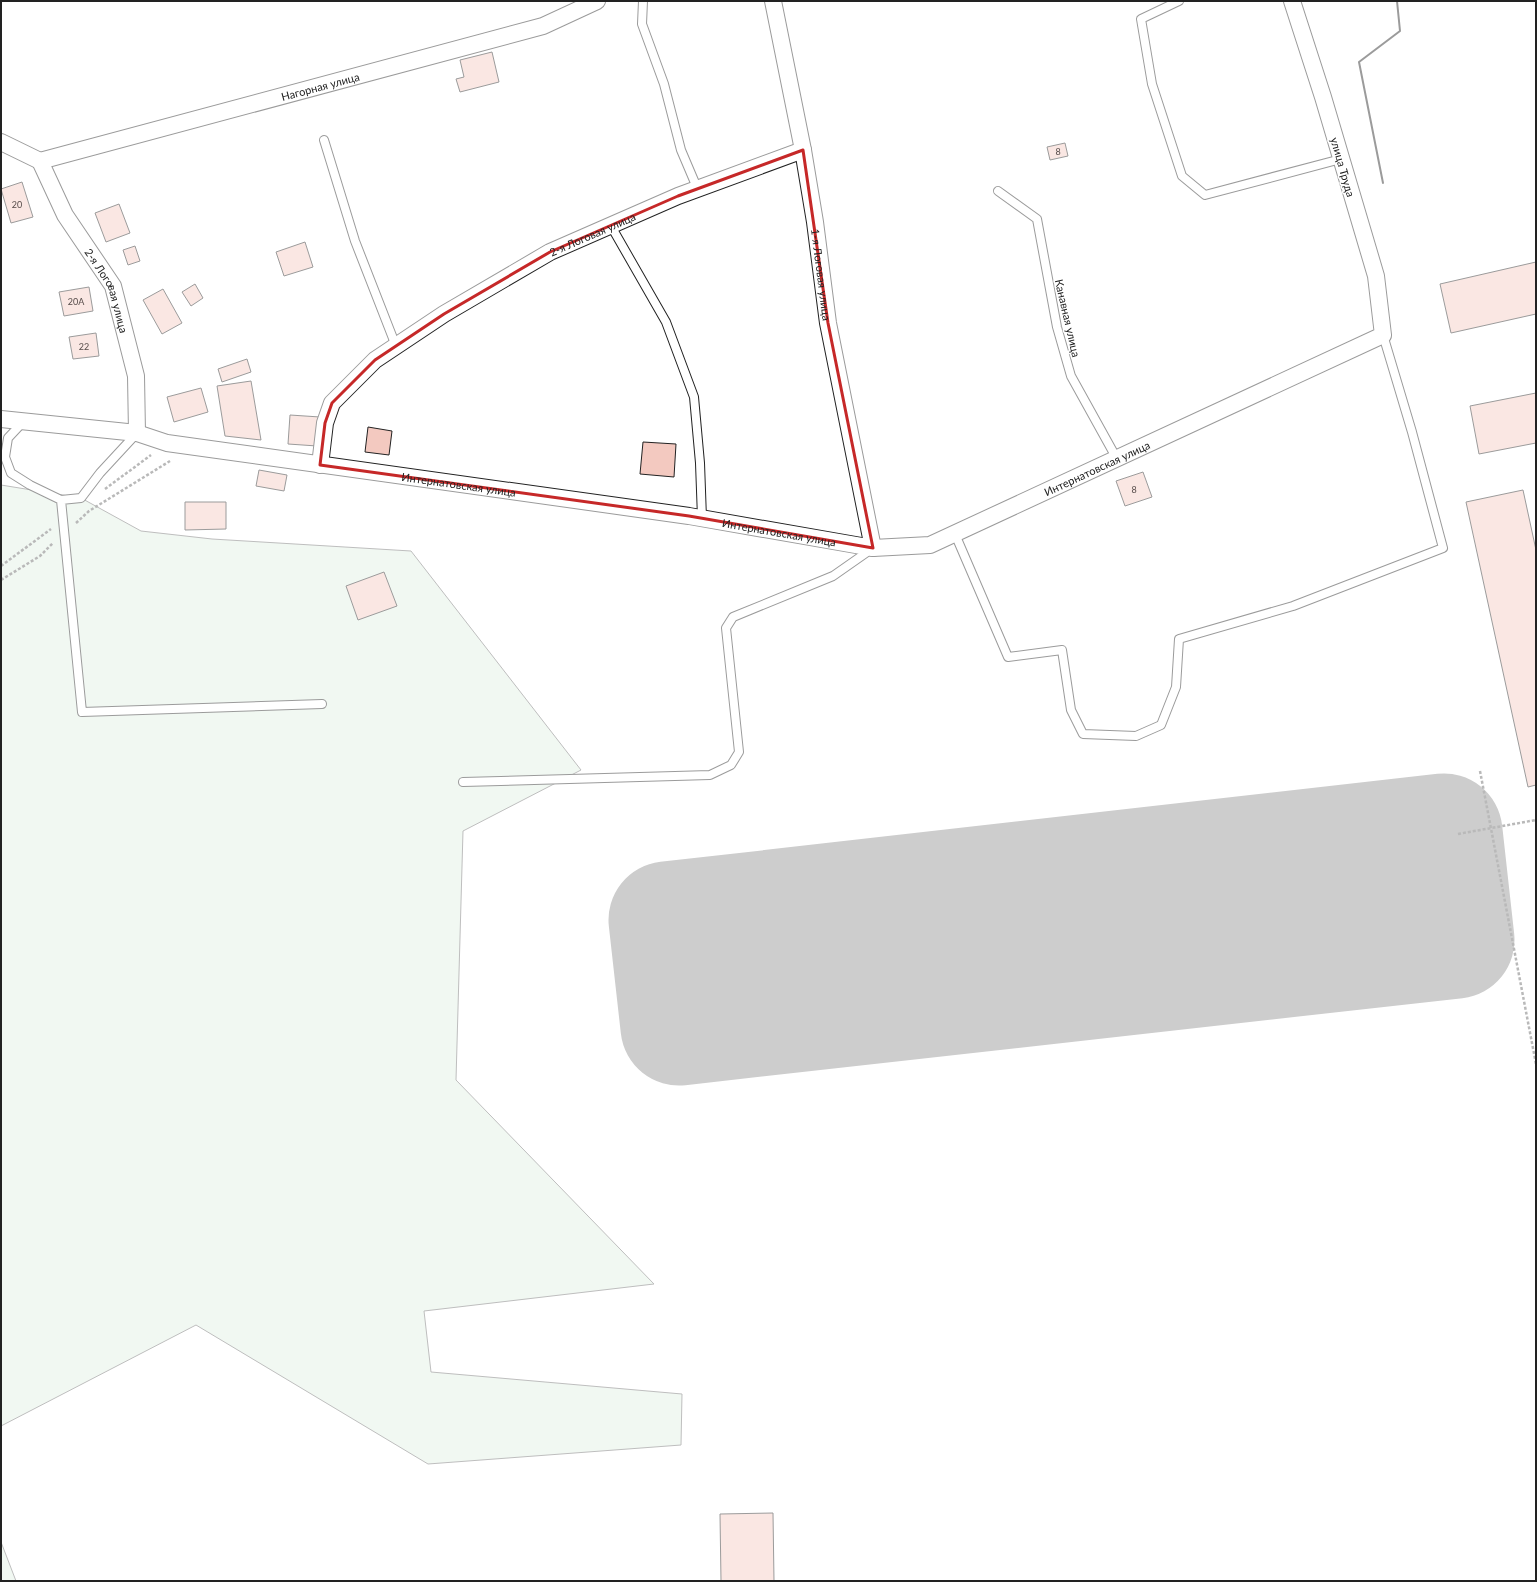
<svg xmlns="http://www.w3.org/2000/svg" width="1537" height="1582" font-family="Lato,sans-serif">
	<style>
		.green { fill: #e0efe3; stroke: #6f6f6f }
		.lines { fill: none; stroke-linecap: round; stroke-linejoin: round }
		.runway { stroke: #909090; stroke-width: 117 }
		.building { fill: #f3c9c0; stroke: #222 }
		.service-casing { stroke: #222; stroke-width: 10 }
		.minor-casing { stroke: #222; stroke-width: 18 }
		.path { stroke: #646464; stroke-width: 2.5; stroke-dasharray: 3 2; stroke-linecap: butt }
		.service { stroke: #fff; stroke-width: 8 }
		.minor { stroke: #fff; stroke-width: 16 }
		.wall { stroke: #222; stroke-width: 2 }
		.marked { fill: none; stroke: #c62828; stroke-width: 3; stroke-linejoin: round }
		.labels { text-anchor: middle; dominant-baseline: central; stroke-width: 3; stroke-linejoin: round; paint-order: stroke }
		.number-label { font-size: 9px; fill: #564c4a }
		.street-label { font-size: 11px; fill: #222; stroke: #fff }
	</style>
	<rect width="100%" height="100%" fill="#fff"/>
	<path class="green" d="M1,485L81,498L141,531L212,539L411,551L581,770L463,831L456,1080L654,1284L424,1311L431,1372L682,1394L681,1445L428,1464L196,1325L1,1426Z
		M1,1542L16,1581H1Z"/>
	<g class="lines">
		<path class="runway" d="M1444,832L1456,940L679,1027L667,920Z"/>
	</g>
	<path class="building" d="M492,52L499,82L460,92L456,79L464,77L460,60Z
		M1065,143L1068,156L1050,160L1047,147Z
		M22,182L33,217L11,223L1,189Z
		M119,204L130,233L106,242L95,213Z
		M305,242L313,267L284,276L276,252Z
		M135,246L140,261L128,265L123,250Z
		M1536,262V314L1451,333L1440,284Z
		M195,284L203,298L191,306L182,292Z
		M89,287L93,311L64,316L59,292Z
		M163,289L182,323L162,334L143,300Z
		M96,333L99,356L73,359L69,337Z
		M247,359L251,372L222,382L218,369Z
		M251,381L261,440L225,436L217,386Z
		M201,388L208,412L174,422L167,397Z
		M1536,393V443L1479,454L1470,406Z
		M290,415L320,417L317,446L288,444Z
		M368,427L392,431L389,455L365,452Z
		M643,442L676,444L674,477L640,474Z
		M259,470L287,475L284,491L256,486Z
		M1143,472L1152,497L1125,506L1116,481Z
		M1523,490L1536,550V785L1528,787L1466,502Z
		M185,502H226V529L185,530Z
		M384,572L397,606L358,620L346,586Z
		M773,1513L774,1581H721L720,1514Z"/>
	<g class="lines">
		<defs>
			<path id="service" d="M643,1L642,24L664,84L681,150L698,190
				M1179,1L1141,19L1152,84L1182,176L1205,195L1341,159
				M324,140L355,241L396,346
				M998,191L1037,219L1057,327L1071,376L1117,459
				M611,226L666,322L694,397L700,463L702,518
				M23,422L8,438L5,457L11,473L30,485L61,500L81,498L100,473L137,433
				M61,500L82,712L322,704
				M955,534L1008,657L1062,650L1071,710L1083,734L1136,736L1161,725L1176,687L1179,639L1293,606L1443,548L1412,432L1383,335
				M463,782L710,775L731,765L739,752L726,628L733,617L833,576L873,548"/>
			<g id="minor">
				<path id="s1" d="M773,1L803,150L815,222L828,323L873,548"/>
				<path d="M1,142L40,161"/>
				<path id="s2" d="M40,161L543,26L597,1"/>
				<path id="s3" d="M40,161L65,215L113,286L136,376L137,433"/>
				<path id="s4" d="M1,419L137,433L167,443L689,516L873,548L930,545L1383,335L1376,276L1323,97L1292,1"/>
				<path id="s5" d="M320,465L325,423L332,403L375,360L444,314L550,252L678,196L803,150"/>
			</g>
		</defs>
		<use href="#service" class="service-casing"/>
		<use href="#minor" class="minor-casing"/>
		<path class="path" d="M105,489L151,455
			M76,523L89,511L170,461
			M1,566L51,529
			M1,580L40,556L53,543
			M1480,771L1536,1064
			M1458,834L1536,820"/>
		<use href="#service" class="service"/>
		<use href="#minor" class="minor"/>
		<path class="wall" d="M1383,183L1359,62L1400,31L1397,1"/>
	</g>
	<path d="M0 0H1537V1582H0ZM803,150L828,323L873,548L689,516L320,465L325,423L332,403L375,360L444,314L550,252L678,196Z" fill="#fff" fill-opacity=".55" fill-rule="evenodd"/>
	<path class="marked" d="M803,150L828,323L873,548L689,516L320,465L325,423L332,403L375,360L444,314L550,252L678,196Z"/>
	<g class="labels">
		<g class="number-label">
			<text x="1058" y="151">8</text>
			<text x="17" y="204">20</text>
			<text x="76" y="301">20А</text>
			<text x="84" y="346">22</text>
			<text x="1134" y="489">8</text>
		</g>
		<g class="street-label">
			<text stroke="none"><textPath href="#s2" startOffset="290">Нагорная улица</textPath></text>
			<text transform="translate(1343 167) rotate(74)">улица Труда</text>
			<text stroke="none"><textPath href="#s5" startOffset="376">2-я Логовая улица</textPath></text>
			<text stroke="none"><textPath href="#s1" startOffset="278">1-я Логовая улица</textPath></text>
			<text stroke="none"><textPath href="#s3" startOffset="147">2-я Логовая улица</textPath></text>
			<text transform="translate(1068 318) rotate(77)">Канавная улица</text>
			<text stroke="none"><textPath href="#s4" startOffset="1123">Интернатовская улица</textPath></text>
			<text stroke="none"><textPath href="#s4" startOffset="463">Интернатовская улица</textPath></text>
			<text stroke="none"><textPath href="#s4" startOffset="787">Интернатовская улица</textPath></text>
		</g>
	</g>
	<rect width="1537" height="1582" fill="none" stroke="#222222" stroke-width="4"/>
</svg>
